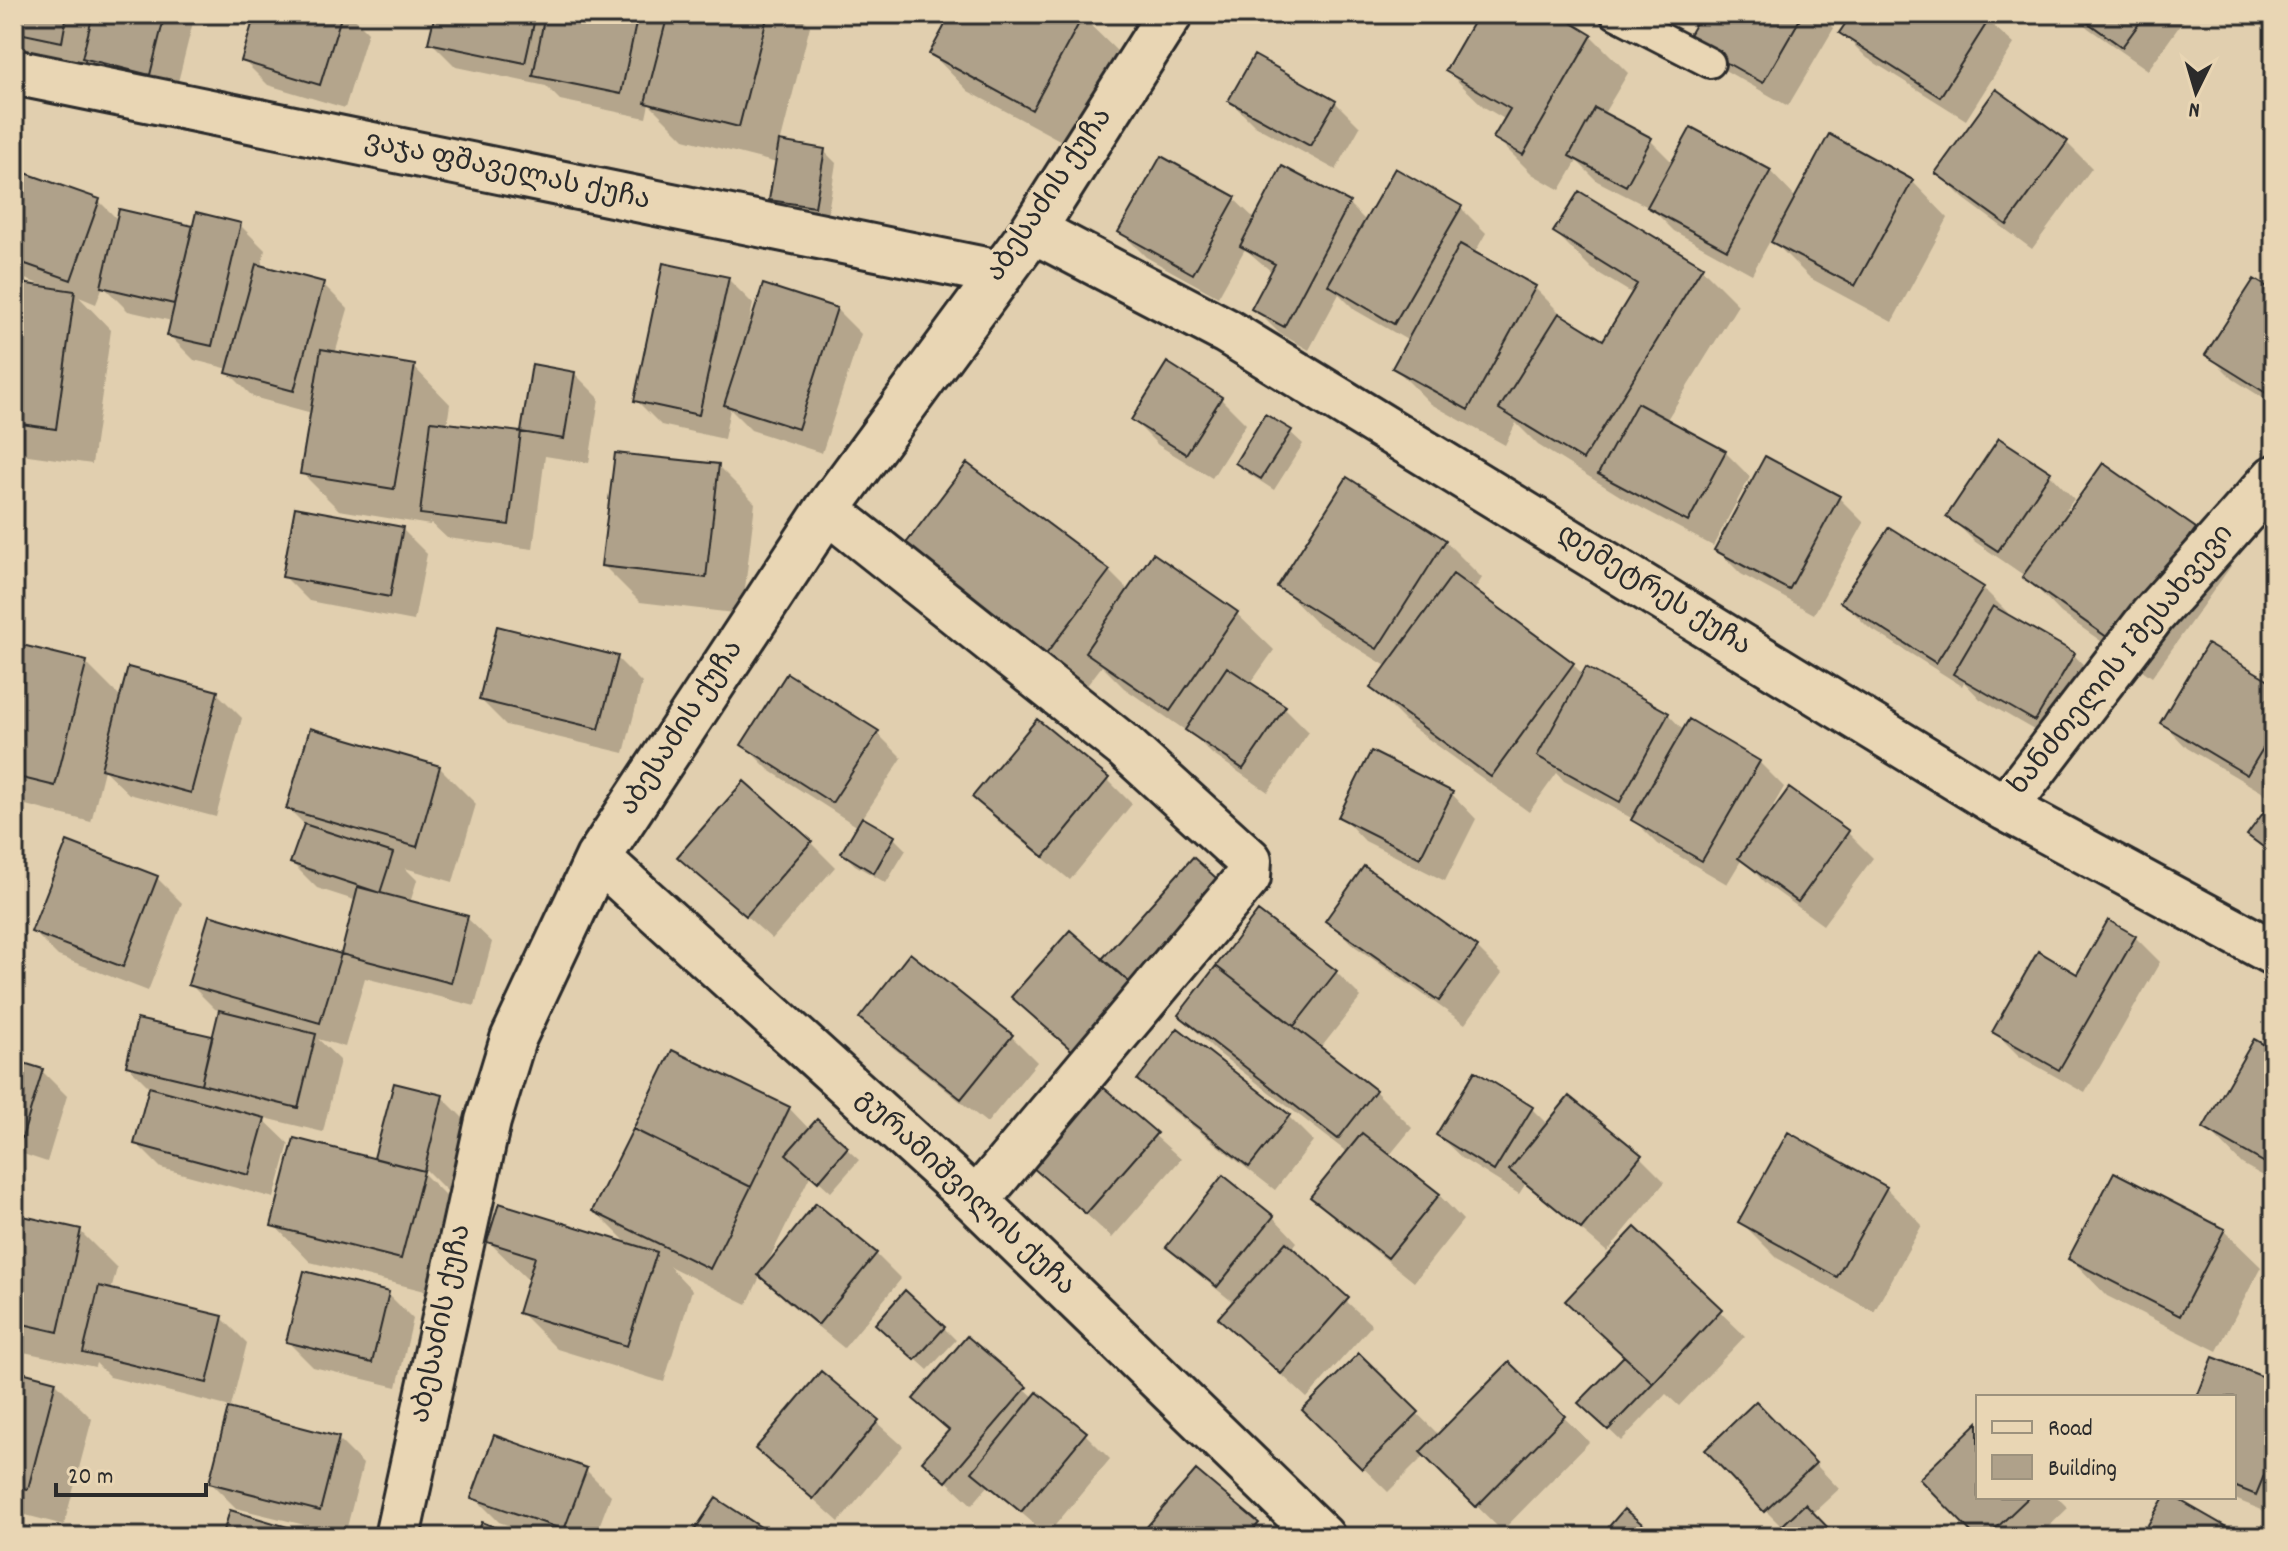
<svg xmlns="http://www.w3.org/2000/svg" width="2288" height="1551" font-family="Dekko,'Noto Sans Georgian',sans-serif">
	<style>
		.shadow { fill: #0003 }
		.building { fill: #afa18a; stroke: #2b2b2b; stroke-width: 2 }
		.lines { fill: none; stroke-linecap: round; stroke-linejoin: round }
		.service-casing { stroke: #2b2b2b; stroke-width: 34 }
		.minor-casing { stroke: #2b2b2b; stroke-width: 50 }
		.service { stroke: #e9d6b4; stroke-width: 28 }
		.minor { stroke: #e9d6b4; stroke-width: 44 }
		.labels { text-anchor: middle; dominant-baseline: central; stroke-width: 6; stroke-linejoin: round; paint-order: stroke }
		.street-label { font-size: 28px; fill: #2b2b2b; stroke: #e9d6b4 }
	</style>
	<rect width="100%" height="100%" fill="#e1cfaf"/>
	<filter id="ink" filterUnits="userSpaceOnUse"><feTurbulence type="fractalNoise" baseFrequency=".0125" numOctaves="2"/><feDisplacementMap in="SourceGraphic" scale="16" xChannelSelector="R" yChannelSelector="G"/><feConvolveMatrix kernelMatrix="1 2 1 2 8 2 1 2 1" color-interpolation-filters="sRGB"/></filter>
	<g filter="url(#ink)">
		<path class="shadow" d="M14,14H195L174,98L109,82L87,60L86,66L15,51Z
			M257,14H350L368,32L345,108L268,85L243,60Z
			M437,14H658L668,24L670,14H798L810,26L780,144L824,151L836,163L827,218L783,211L771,199L777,163L684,139L649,104L646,118L560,100L546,86L456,67L431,42Z
			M953,14H1079L1119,53L1069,145L968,91L932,54Z
			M1481,14H1553L1591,36L1628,73L1603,115L1650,140L1673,163L1770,171L1797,199L1912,181L1948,218L1892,322L1810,278L1771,239L1752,274L1674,231L1652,209L1597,181L1577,161L1560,190L1532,174L1496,138L1506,120L1484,107L1447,71Z
			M1704,14H1820L1834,28L1788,106L1714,64Z
			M1854,14H1980L2014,44L1966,120L1867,58L1842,33Z
			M2074,14H2188L2148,70L2088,28Z
			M1996,92L2067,143L2092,168L2032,249L1963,198L1938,173Z
			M1230,101L1335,102L1360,127L1336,170L1255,126Z
			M14,171L99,201L118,220L194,229L240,225L265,250L261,267L323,284L348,309L335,354L414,367L450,404L447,425L522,434L533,367L574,373L599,398L589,463L545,456L533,549L447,538L430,522V525L339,510L302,473L312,413L253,397L228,372L229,369L194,360L169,335L172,321L128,311L103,286L96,304L79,297L111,330L92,464L14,453V284L50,288L14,275Z
			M1396,171L1461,208L1486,233L1474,254L1535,288L1569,322L1604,343L1633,294L1592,269L1555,232L1701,268L1738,305L1666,421L1725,452L1750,477L1713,546L1625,499L1538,445L1516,423L1505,445L1431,404L1395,368L1409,341L1355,310L1339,294L1309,350L1279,333L1254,308L1273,273L1245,249L1218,297L1146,257L1121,232L1234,199L1256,220L1349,204L1367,222Z
			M728,279L753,304L749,323L836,309L861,334L822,453L751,430L730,409L724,439L661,425L636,400Z
			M2274,294V405L2233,379L2208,354Z
			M1168,365L1221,399L1246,424L1212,478L1158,445L1133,420Z
			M1290,432L1303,444L1274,490L1249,474L1237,462Z
			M1766,458L1839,498L1864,523L1814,614L1741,574L1716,549Z
			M718,466L755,503L742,614L640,602L603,565Z
			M2050,474L2074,499L2065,512L2068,514L2194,530L2231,566L2152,677L2061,613L2025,576L1974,541L1949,516Z
			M14,482L21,489L14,511Z
			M402,529L427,554L414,621L309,601L284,576Z
			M1445,541L1482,578L1473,592L1573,664L1583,675L1668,714L1684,731L1759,762L1784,787L1765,820L1767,821L1790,790L1848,833L1873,858L1823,925L1765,883L1742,859L1727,884L1658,844L1633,819L1564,781L1557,773L1529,812L1409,725L1372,688L1388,667L1316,623L1280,586Z
			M1153,556L1237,614L1274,650L1250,684L1284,707L1309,732L1268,792L1212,754L1195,737L1124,688L1102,666L1082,692L940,587L1109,571L1129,591Z
			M1983,588L2008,613L2006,616L2074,655L2098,680L2060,745L1980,699L1964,682L1962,686L1868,627L1843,602Z
			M14,645L86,663L122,699L217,693L242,718L216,817L129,794L104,770L91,822L14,802Z
			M617,658L642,683L624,753L506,725L481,700Z
			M2274,685L2272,798L2187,748L2163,723Z
			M877,733L902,758L862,819L894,838L906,850L886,883L855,865L843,853L858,827L769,770L744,745Z
			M439,767L476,804L453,882L405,868L417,880L410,903L467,918L492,942L475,1006L365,978L345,1047L318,1039L340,1060L323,1132L261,1117L289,1144L274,1198L161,1168L136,1143L150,1088L128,1066L139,1021L214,1039L221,1011L215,1009L190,984L210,917L342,956L357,901L317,888L292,863L305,825L288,808Z
			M1108,780L1132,804L1070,880L999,822L974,797Z
			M1452,794L1476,819L1445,881L1365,841L1341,816Z
			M2274,802V860L2249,835Z
			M810,842L835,867L772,939L680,857Z
			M68,843L157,878L182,903L148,991L58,956L33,931Z
			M1259,913L1336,972L1361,997L1320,1049L1375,1091L1412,1128L1389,1156L1439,1195L1463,1220L1414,1282L1338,1221L1313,1196L1348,1153L1217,1052L1180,1015Z
			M1328,920L1477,948L1502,973L1465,1024L1353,945Z
			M2135,937L2160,962L2085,1093L2019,1056L1994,1031Z
			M911,956L1012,1037L1037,1062L987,1123L886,1042L861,1017Z
			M2274,1052V1182L2242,1164L2206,1127Z
			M14,1062L42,1071L67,1096L47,1162L14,1151Z
			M1476,1074L1532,1109L1548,1125L1640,1157L1665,1182L1607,1252L1526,1183L1519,1194L1463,1159L1438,1135Z
			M1140,1080L1288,1116L1313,1141L1275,1190L1165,1105Z
			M1103,1089L1181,1159L1112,1238L1035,1167Z
			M442,1097L467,1122L449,1193L422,1166V1172L459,1209L437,1294L310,1262L274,1225L381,1162L377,1157Z
			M789,1108L810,1130L817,1122L859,1160L831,1192L811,1174L766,1266L816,1206L876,1254L901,1279L844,1348L785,1300L761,1275L747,1304L669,1266L692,1290L664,1382L557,1349L520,1312L531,1280L526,1278L489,1242L630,1246L595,1211Z
			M1886,1188L1922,1225L1874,1312L1777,1258L1741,1222Z
			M14,1216L80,1231L117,1268L111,1291L222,1318L247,1343L231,1407L110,1377L96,1363L95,1367L14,1350Z
			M1273,1217L1297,1242L1291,1250L1372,1325L1307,1398L1220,1318L1234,1303L1194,1271L1169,1246Z
			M1635,1230L1745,1336L1679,1406L1666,1394L1621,1441L1581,1403L1626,1356Z
			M2224,1231L2261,1267L2217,1351L2107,1296L2071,1259Z
			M388,1294L413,1319L397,1387L313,1367L288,1342Z
			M944,1328L956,1340L928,1370L890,1336Z
			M968,1339L1035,1398L1085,1434L1110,1459L1047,1535L989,1485L972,1505L924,1460L950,1431L916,1399Z
			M1359,1356L1439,1435L1509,1364L1589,1442L1502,1531L1425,1455L1388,1492L1304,1410Z
			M14,1372L55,1382L92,1419L64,1525L14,1512Z
			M822,1374L903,1446L839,1522L758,1449Z
			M2274,1384V1515L2230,1497H2234V1397H2199Z
			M1978,1425V1497H2057L2068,1508L2038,1537H1979L1922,1479Z
			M1781,1428L1839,1489L1812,1514L1835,1537H1773L1783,1528L1765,1510Z
			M338,1439L363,1464L345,1535L236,1508L211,1483Z
			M586,1470L611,1495L595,1537H541L499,1522L474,1497Z
			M1196,1472L1257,1525L1270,1537H1141Z"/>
		<path class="building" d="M14,14H67L62,42L14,32Z
			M93,14H165L150,75L82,58Z
			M255,14H342L320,85L241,61Z
			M435,14H536L525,63L428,43Z
			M545,14H638L621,94L533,76Z
			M668,14H768L739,127L645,103Z
			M951,14H1084L1032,110L929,54Z
			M1478,14H1557L1592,35L1523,155L1493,138L1510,109L1445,71Z
			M1701,14H1803L1763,83L1686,40Z
			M1852,14H1984L1990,18L1940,97L1839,33Z
			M2076,14H2146L2122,47Z
			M1254,55L1336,101L1310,146L1228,101Z
			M1996,89L2068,141L2007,225L1935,173Z
			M1595,108L1652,138L1626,186L1569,156Z
			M1691,127L1771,170L1727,250L1647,207Z
			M1829,134L1913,180L1855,286L1771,242Z
			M779,141L825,149L815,207L769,200Z
			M1161,156L1236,197L1193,274L1118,232Z
			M1282,166L1350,202L1284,327L1251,309L1275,264L1240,246Z
			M1395,168L1462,206L1394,324L1328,285Z
			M14,169L100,199L71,280L14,260Z
			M1579,191L1703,266L1583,460L1499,409L1559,313L1603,340L1637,284L1553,232Z
			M119,209L193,226L174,304L101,287Z
			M196,212L241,223L212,346L167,336Z
			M1460,244L1536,286L1468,410L1392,368Z
			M663,263L729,277L699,415L634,401Z
			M256,264L324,282L294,391L226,373Z
			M2254,279L2274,291V398L2205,355Z
			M14,282L75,291L56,429L14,423Z
			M763,284L837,308L798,429L724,405Z
			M321,349L415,365L394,489L300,474Z
			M1167,362L1222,397L1186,454L1131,420Z
			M532,364L575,372L564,439L521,432Z
			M1637,403L1726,451L1688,522L1598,474Z
			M1265,414L1292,430L1261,479L1235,463Z
			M431,421L521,432L509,525L420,514Z
			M1999,438L2051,472L1998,551L1946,517Z
			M615,453L719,464L706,578L601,566Z
			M1765,456L1840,496L1789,590L1714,550Z
			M967,463L1110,570L1044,657L901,550Z
			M2103,463L2196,528L2114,642L2022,577Z
			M1347,477L1446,540L1377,649L1277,587Z
			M295,507L403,527L390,597L282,577Z
			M1889,527L1984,587L1936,663L1840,602Z
			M1153,553L1238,612L1170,711L1085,652Z
			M1453,574L1574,663L1491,777L1370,688Z
			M1993,606L2075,653L2035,721L1953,674Z
			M497,626L618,656L599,729L479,700Z
			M14,643L87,661L55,786L14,776Z
			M2207,644L2274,683V730L2247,775L2160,723Z
			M128,667L218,691L191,793L101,769Z
			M1227,667L1286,706L1243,769L1185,730Z
			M1586,667L1669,713L1620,802L1537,756Z
			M787,673L879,731L832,803L741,745Z
			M1037,719L1109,778L1044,857L972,797Z
			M1689,719L1760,761L1702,861L1631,820Z
			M310,728L440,766L417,847L286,809Z
			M1371,751L1453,792L1420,858L1338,817Z
			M744,781L812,841L746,916L677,857Z
			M1789,788L1849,831L1798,902L1738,858Z
			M2274,798V855L2247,835Z
			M862,817L895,836L874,873L841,853Z
			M304,824L393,853L380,893L290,863Z
			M67,841L158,876L123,967L31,932Z
			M1193,857L1225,886L1135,987L1102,959Z
			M1364,866L1478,947L1439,1001L1325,921Z
			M358,887L468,916L451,983L341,954Z
			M1258,911L1337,971L1294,1026L1216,966Z
			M209,915L341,954L320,1023L188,985Z
			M2108,920L2136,936L2059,1070L1992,1032L2038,951L2077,974Z
			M1070,930L1135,987L1076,1054L1011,997Z
			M910,953L1013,1035L961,1099L859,1018Z
			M1216,966L1376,1090L1338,1139L1178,1015Z
			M219,1010L316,1034L298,1108L201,1084Z
			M137,1019L212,1036L201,1084L126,1066Z
			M1178,1028L1290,1115L1249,1167L1137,1080Z
			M2254,1039L2274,1050V1168L2203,1128Z
			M672,1050L790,1107L751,1187L633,1129Z
			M14,1060L43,1069L22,1138L14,1136Z
			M1475,1071L1533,1107L1494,1171L1436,1135Z
			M394,1083L443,1095L424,1171L374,1158Z
			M149,1087L265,1118L249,1175L134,1144Z
			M1103,1087L1157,1133L1086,1214L1032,1167Z
			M1569,1096L1642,1155L1581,1229L1509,1170Z
			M817,1119L848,1147L818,1182L786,1154Z
			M633,1129L751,1187L710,1269L592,1211Z
			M1788,1132L1887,1187L1837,1277L1738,1222Z
			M1362,1133L1440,1194L1388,1258L1310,1197Z
			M294,1138L424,1171L401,1259L271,1226Z
			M2114,1172L2225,1229L2180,1316L2068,1259Z
			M1223,1175L1274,1216L1217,1287L1166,1247Z
			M499,1203L657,1252L627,1346L518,1313L535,1257L487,1242Z
			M816,1203L877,1253L818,1325L758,1275Z
			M14,1214L81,1229L58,1332L14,1322Z
			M1635,1227L1722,1309L1653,1383L1565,1301Z
			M1286,1242L1349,1298L1281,1374L1218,1318Z
			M304,1271L389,1292L372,1363L286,1342Z
			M99,1286L223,1316L207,1383L83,1353Z
			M905,1290L945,1327L915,1360L875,1324Z
			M967,1336L1027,1387L946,1482L922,1461L949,1430L913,1399Z
			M1359,1353L1419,1412L1362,1469L1302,1410Z
			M1624,1356L1653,1383L1608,1430L1578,1403Z
			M2213,1357L2274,1381V1451L2256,1495L2234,1486V1397H2197Z
			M1509,1362L1565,1416L1476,1507L1420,1452Z
			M14,1370L56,1381L28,1489L14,1486Z
			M821,1371L879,1420L813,1499L755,1449Z
			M1037,1392L1087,1432L1021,1512L972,1472Z
			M1756,1401L1816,1463L1764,1512L1705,1450Z
			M228,1408L339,1437L320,1511L209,1483Z
			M1978,1422V1497H2029L1987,1537H1976L1919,1479Z
			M494,1435L587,1468L564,1530L471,1498Z
			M1196,1470L1259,1523L1247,1537H1138Z
			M2164,1497H2174L2244,1537H2141Z
			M716,1498L776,1537H690Z
			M1805,1504L1837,1537H1770Z
			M1624,1509L1658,1537H1600Z
			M230,1510L311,1534L310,1537H222Z
			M482,1522L519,1537H476Z"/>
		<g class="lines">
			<defs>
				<path id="service" d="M1615,14L1710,63"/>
				<path id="minor" d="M14,72L1000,273
					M1033,230L1226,331L2005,808L2274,953
					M827,510L1125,747L1249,860L1248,877L976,1201
					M2005,808L2152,616L2274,478
					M598,858L976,1201L1322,1537
					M397,1537L488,1121L513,1039L598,858L827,510L1033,230L1170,14"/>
			</defs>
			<use href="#service" class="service-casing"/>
			<use href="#minor" class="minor-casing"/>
			<use href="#service" class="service"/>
			<use href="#minor" class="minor"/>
		</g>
	</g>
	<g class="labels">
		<g class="street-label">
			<text transform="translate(507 173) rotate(12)">ვაჯა ფშაველას ქუჩა</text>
			<text transform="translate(1051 196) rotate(-56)">აბესაძის ქუჩა</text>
			<text transform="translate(1653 592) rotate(32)">დემეტრეს ქუჩა</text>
			<text transform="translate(2123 661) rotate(-51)">ხანძთელის I შესახვევი</text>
			<text transform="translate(683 729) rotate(-57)">აბესაძის ქუჩა</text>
			<text transform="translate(964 1194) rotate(43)">გურამიშვილის ქუჩა</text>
			<text transform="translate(443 1324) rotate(-78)">აბესაძის ქუჩა</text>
		</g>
	</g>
	<rect width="2288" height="1551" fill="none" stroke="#e9d6b4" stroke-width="48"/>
	<rect x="24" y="24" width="2240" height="1503" fill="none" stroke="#2b2b2b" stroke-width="3" filter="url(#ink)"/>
	<rect x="1976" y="1395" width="260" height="104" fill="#e9d6b4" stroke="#9d927d" stroke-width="2"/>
	<rect x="1992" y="1421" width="40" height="12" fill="#e9d6b4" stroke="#9d927d" stroke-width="2"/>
	<text x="2048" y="1435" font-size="24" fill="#2b2b2b">Road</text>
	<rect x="1992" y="1455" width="40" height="24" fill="#afa18a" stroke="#9d927d" stroke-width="2"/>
	<text x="2048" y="1475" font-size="24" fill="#2b2b2b">Building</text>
	<g transform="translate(2196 92) rotate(185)" stroke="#e9d6b4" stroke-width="6" paint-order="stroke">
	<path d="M0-6L14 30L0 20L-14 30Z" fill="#2b2b2b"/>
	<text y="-12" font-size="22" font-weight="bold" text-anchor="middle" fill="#2b2b2b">N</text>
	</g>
	<path d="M56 1483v12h150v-12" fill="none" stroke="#2b2b2b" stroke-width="4"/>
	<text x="68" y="1483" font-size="24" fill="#2b2b2b" stroke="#e9d6b4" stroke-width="6" paint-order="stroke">20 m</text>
</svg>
